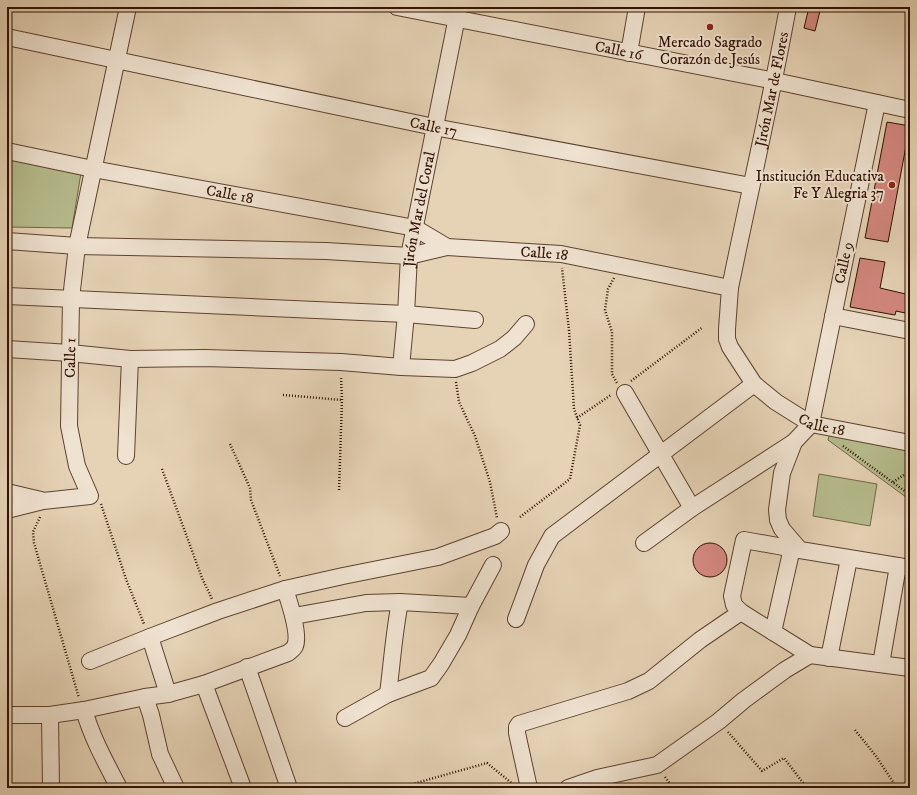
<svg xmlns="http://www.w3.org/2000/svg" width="917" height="795" font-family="'IM FELL DW Pica',serif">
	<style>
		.green { fill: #b6bc8d; stroke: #746748 }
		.building { fill: #d3887f; stroke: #311203 }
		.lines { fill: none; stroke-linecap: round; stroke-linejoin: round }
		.minor-casing { stroke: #5e4230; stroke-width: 18 }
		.path { stroke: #311203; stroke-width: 2.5; stroke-dasharray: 1 2; stroke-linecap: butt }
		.minor { stroke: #efe2d0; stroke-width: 16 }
		.poi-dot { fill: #8f2418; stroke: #efe2d0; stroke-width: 1.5 }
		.labels { text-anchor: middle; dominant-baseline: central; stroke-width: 4; stroke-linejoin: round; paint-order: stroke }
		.poi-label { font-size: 15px; fill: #311203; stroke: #efe2d0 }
		.street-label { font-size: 15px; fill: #311203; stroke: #efe2d0 }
	</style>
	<rect width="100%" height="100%" fill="#e6d3b6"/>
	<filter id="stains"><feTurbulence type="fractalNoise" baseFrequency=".005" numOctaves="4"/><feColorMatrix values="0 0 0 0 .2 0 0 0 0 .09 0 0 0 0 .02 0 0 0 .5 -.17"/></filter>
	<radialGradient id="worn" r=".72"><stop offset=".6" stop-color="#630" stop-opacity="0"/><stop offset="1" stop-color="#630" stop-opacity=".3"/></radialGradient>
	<path class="green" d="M7,158L81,173L72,228L7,227Z
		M830,433L910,447V500L828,440Z
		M819,474L877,484L870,526L813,516Z"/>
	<path class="building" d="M809,7H821L815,31L804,28Z
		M887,122L910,126V147L906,146L888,242L865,238Z
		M860,258L885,262L880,288L910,295V314L896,311L895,315L850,307Z
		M693 560a17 17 0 1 1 34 0a17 17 0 1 1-34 0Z"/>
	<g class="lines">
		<defs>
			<g id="minor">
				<path id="s1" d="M397,7L775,81L910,110"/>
				<path id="s2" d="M7,37L434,127L751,186"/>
				<path d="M629,53L637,7"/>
				<path d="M877,103L811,424L794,442L782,473L777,510L778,520L782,529L800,550L910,568"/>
				<path id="s3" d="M7,151L93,169L415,228L447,247L561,254L730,288L727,329V339L730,347L754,384L776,402L811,424L910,443"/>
				<path d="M7,241L77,246L326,251L409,256L447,247"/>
				<path id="s4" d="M730,288C749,194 771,101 788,7"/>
				<path d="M7,296L406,314L475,320"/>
				<path d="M833,316L910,331"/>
				<path d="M7,349L70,353L130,359L205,358L341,362L401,367L455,369L472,363L500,349L514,338L526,324"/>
				<path id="s5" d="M401,367L406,314L409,256L459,7"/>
				<path d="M625,393L692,508"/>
				<path d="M126,456L130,359"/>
				<path d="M7,492L41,500"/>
				<path id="s6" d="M7,510L43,501L90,496L77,466L69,426L71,299L77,246L128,7"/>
				<path d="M644,543L692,508L794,442"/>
				<path d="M294,616L366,603L400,602L471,606"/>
				<path d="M516,619L536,565L552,536L754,384"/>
				<path d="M773,632L792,548"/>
				<path d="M150,637L168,694"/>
				<path d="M810,655L910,668"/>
				<path d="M829,658L849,559"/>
				<path d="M90,661L150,637L218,611L285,589L343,576L438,557L495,536L501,531"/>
				<path d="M881,664L898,566"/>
				<path d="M247,667L289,788"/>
				<path d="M204,684L243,788"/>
				<path d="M388,694C392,663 394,632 400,602"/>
				<path d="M145,697L151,715L160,754L176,788"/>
				<path d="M84,710C92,738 106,763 119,788"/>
				<path d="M7,715H50L84,710L145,697L168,694L204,684L288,653C290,651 294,649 295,646C300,635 289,601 285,589"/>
				<path d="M50,715L51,788"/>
				<path d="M345,718L388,694L431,678L441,664L458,635L471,606L493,565"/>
				<path d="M529,788L517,733V727L519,724L628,691L649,681L700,640L741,612"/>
				<path d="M568,788L597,778L657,765L719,721L744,700L785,670L810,655L741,612L734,605L732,596L744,540L800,550"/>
			</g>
		</defs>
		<use href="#minor" class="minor-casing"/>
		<path class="path" d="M614,278L608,289L605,310L612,332V374L617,383
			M631,381L703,327
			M456,382L459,402L475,436L490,482L497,518
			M283,395L342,400
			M577,418L611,395
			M230,444L250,488L251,500L280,576
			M843,446L910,495
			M162,469L202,578L212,599
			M893,482L907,473L910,468
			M339,490L342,400L341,377
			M101,504L126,579L144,624
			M40,517L33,532L34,543L79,698
			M520,517L570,479L580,425L574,409L569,330L562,268
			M855,730L876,756L897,788
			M728,732L762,771L784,758L807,788
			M665,777L673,788
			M409,785L487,763L514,785"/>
		<use href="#minor" class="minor"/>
	</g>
	<g class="poi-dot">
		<circle cx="710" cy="27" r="4"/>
		<circle cx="892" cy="185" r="4"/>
	</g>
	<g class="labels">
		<g class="poi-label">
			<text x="710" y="42">Mercado Sagrado<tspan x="710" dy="17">Corazón de Jesús</tspan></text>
			<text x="884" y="176" text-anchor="end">Institución Educativa<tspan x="884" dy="17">Fe Y Alegria 37</tspan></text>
		</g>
		<g class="street-label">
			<text stroke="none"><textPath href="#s1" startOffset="226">Calle 16</textPath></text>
			<text stroke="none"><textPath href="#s4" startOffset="203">Jirón Mar de Flores</textPath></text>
			<text stroke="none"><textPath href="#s2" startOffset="436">Calle 17</textPath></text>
			<text stroke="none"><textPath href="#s3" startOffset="227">Calle 18</textPath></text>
			<text stroke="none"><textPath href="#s5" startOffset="159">Jirón Mar del Coral</textPath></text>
			<text stroke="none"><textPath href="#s3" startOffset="550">Calle 18</textPath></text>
			<text transform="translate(844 263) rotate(-78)">Calle 9</text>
			<text stroke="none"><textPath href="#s6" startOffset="226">Calle 1</textPath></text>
			<text stroke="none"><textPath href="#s3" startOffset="923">Calle 18</textPath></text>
		</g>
	</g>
	<rect width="917" height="795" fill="none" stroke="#e6d3b6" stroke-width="24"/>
	<rect x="8" y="8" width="901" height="779" fill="none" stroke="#311203" stroke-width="2"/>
	<rect x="12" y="12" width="893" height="771" fill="none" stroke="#311203"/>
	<rect width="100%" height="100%" filter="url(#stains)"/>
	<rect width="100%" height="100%" fill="url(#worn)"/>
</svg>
